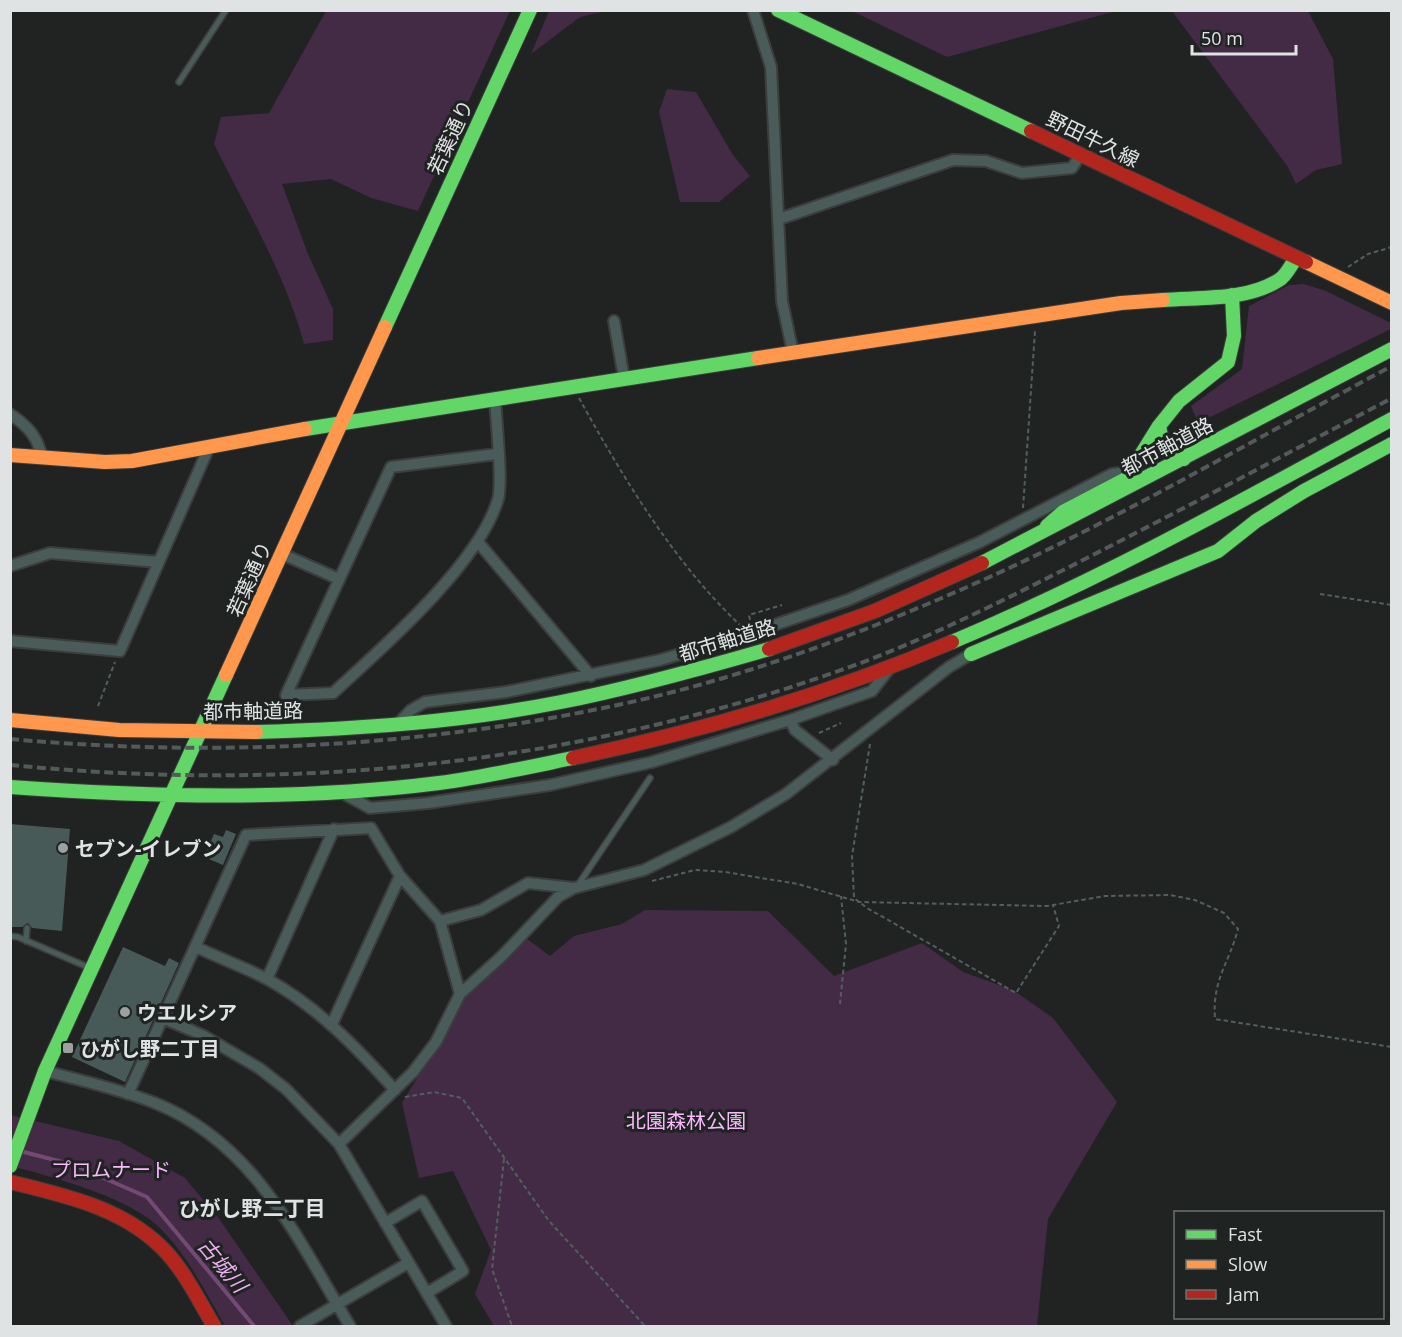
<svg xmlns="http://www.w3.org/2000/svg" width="1402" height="1337" font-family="'Open Sans','Noto Sans JP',sans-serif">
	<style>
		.green { fill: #432a45 }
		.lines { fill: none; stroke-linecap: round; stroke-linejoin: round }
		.stream { stroke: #724a74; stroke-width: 4 }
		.building { fill: #475a57 }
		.lane-casing { stroke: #3c3d3d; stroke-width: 8 }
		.street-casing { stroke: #3c3d3d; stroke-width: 14 }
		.fast-casing { stroke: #3c3d3d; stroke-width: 16 }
		.slow-casing { stroke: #3c3d3d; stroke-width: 16 }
		.jam-casing { stroke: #3c3d3d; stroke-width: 16 }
		.path { stroke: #535f5e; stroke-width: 2; stroke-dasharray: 4.5 3; stroke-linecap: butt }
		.lane { stroke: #495c59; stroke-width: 5 }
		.street { stroke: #495c59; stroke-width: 10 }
		.fast { stroke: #63d668; stroke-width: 14 }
		.slow { stroke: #ff974d; stroke-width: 14 }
		.jam { stroke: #b3261e; stroke-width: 14 }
		.rail { stroke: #525b59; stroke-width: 4; stroke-dasharray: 9 4.5; stroke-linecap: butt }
		.poi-dot { fill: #9da09f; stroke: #1f2423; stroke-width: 2 }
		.labels { text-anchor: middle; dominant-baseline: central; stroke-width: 6; stroke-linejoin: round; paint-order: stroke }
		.street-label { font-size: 20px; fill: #e0e3e3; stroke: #1f2423 }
		.poi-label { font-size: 20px; font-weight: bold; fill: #e0e3e3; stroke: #1f2423; text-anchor: start }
		.park-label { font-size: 20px; fill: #fcb8fe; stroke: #1f2423 }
		.neighbourhood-label { font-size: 21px; font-weight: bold; fill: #e0e3e3; stroke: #1f2423 }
		.water-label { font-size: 21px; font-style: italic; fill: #efadf2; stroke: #1f2423 }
	</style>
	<rect width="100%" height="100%" fill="#202322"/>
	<path class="green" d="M326,11H510L418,211L371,198L331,179L282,184L308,254L333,309V340L304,344C285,273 247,211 214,144L221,117L269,113Z
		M549,11V10L606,11L580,17L531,54Z
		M852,11H1116L947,57Z
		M1172,11H1308L1333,59L1342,164L1316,170L1296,184L1288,167Z
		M667,89L696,92L733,155L750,176L719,202H680L659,112Z
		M1304,284L1326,291L1391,323V329L1198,423L1191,406L1242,369L1249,306L1289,285Z
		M645,910L768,911L834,976L922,943L963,972L1013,990L1053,1018L1117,1102L1048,1219L1037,1326H494L475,1294L491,1250L453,1171L419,1178L402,1103L468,993L526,938L550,956L574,936L622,924Z
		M10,1115L119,1141L185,1178L220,1220L293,1326H225C206,1293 189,1258 162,1230C132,1198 53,1177 11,1166Z"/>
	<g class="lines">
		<path class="stream" d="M20,1151L74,1165L147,1197L254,1326"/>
	</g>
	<path class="building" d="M10,824L70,829L62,931L32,928L28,923L22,927H10Z
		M226,830L236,834L223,865L204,857L214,834L223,837Z
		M123,947L165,966L169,958L179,963L125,1082L72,1057Z"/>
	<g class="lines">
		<defs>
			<path id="lane" d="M179,82L226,10
				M578,885L650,778
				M10,936L18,937L90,968
				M26,941L27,928"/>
			<path id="street" d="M753,10L771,67L782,301L793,353
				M779,219L953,160L986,161L1022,173L1072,168L1080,155
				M614,321L624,378
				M495,398C496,420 503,482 498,499C480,563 382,648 333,693L286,695L391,467L497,454
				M10,414C28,426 38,437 42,458
				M478,542L591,676
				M282,554L339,579
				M10,566L50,553L159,562
				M10,641L120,651L209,447
				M790,720L795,730L833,760
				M398,724L411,710L425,702L506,692L660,660L745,635L848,600L980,542L1112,474L1120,473L1130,481
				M341,792L370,808L428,803L550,785L652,762L790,720L872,691L889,669
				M440,921L481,910L528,883L574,888
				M196,947C219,958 244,967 267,979C318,1007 356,1047 395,1090
				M267,979L334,829
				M460,994L502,956L558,897L574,888L644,870L731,827L786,794L949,667L971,654
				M163,1018L204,1036L259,1068L286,1089L339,1144L446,1326
				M332,1024L400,876
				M45,1071C82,1081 120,1089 155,1103C255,1143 298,1240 350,1326
				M128,1094L246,835L371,828L400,876L440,921L460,994L436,1042L413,1072L339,1144
				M385,1223L422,1201L463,1271L427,1293
				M300,1326L408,1263"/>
			<path id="fast" d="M778,10L1031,131
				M1163,300C1199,297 1247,301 1279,280C1286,276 1291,265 1296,258
				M385,327L530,10
				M1159,426C1162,443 1166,454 1184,459
				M305,429L758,358
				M1047,526L1063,512L1126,479L1159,426L1179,401L1228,362L1234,336L1232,295
				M982,563L1392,349
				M952,642C1104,578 1247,498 1392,419
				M971,654L1218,551L1256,521L1304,491L1392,444
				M256,732C358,729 461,722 561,702C632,688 700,669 769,649
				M10,787C152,797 297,801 439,783C484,777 529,767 573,758
				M10,1166L45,1071L226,675"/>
			<path id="slow" d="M1306,262L1392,303
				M758,358L1121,303L1163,300
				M10,455L105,462L132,461L305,429
				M226,675L385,327
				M10,720L119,730L256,732"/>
			<path id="jam" d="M1031,131L1306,262
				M769,649L875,611L982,563
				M573,758C702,731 830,694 952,642
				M10,1182C66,1196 126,1208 167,1253C186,1274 199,1301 214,1326"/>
		</defs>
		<use href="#lane" class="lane-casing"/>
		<use href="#street" class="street-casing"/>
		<use href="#fast" class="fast-casing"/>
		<use href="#slow" class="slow-casing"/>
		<use href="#jam" class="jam-casing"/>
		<path class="path" d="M1348,267L1368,254L1392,247
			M579,398C622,476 675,564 740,625
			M1023,508L1035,331
			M1320,594L1392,605
			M750,620L749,615L782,605
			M98,706L115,662
			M819,733L841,723
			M870,744L852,856L854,898L867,908L1016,993L1059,926L1053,905
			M652,881L695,870L725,872L798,884L859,902L1047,906L1105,896L1170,895L1195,900L1224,913L1238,929C1229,964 1212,979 1215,1019L1392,1047
			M840,1004L846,944L841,896
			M405,1097L434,1092L462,1098L549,1221L645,1326
			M504,1159L492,1269L512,1326"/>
		<use href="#lane" class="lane"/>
		<use href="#street" class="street"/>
		<use href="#fast" class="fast"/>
		<use href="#slow" class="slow"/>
		<use href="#jam" class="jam"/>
		<path class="rail" d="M10,739C211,757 411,748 608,707C736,681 864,633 983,580C1123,517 1256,438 1392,366
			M10,765C297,793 576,765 847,668C930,638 1008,598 1087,558C1189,506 1290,452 1392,398"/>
	</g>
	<g class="poi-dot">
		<circle cx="63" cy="848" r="6"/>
		<circle cx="125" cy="1012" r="6"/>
		<rect x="62" y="1042" width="12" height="12" rx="3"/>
	</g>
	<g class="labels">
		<g class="street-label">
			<text transform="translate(450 137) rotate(-65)">若葉通り</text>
			<text transform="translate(1093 139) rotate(26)">野田牛久線</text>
			<text transform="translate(1167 446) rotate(-28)">都市軸道路</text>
			<text transform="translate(249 579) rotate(-66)">若葉通り</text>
			<text transform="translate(727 640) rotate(-17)">都市軸道路</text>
			<text transform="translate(253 711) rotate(-1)">都市軸道路</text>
		</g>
		<g class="poi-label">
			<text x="75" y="848">セブン-イレブン</text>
			<text x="137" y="1012">ウエルシア</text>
			<text x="80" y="1048">ひがし野二丁目</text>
		</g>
		<g class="park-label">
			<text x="686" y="1120">北園森林公園</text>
			<text x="111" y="1169">プロムナード</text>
		</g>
		<g class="neighbourhood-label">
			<text x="252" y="1208">ひがし野二丁目</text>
		</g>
		<g class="water-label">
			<text transform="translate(223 1265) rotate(50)">古城川</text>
		</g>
	</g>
	<rect width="1402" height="1337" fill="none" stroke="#e0e3e3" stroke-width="24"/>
	<rect x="1174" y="1211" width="210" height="108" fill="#1f2423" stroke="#6c7070" stroke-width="1.5"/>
	<rect x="1186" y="1230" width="30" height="9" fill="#63d668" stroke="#6c7070" stroke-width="1.5"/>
	<text x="1228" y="1241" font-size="18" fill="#e0e3e3">Fast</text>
	<rect x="1186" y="1260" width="30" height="9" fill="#ff974d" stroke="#6c7070" stroke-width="1.5"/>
	<text x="1228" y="1271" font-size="18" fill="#e0e3e3">Slow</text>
	<rect x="1186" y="1290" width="30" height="9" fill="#b3261e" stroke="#6c7070" stroke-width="1.5"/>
	<text x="1228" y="1301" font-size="18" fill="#e0e3e3">Jam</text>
	<path d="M1192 45v9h104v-9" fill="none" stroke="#e0e3e3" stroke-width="3"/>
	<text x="1201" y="45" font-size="18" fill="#e0e3e3" stroke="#1f2423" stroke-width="4.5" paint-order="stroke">50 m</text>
</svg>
